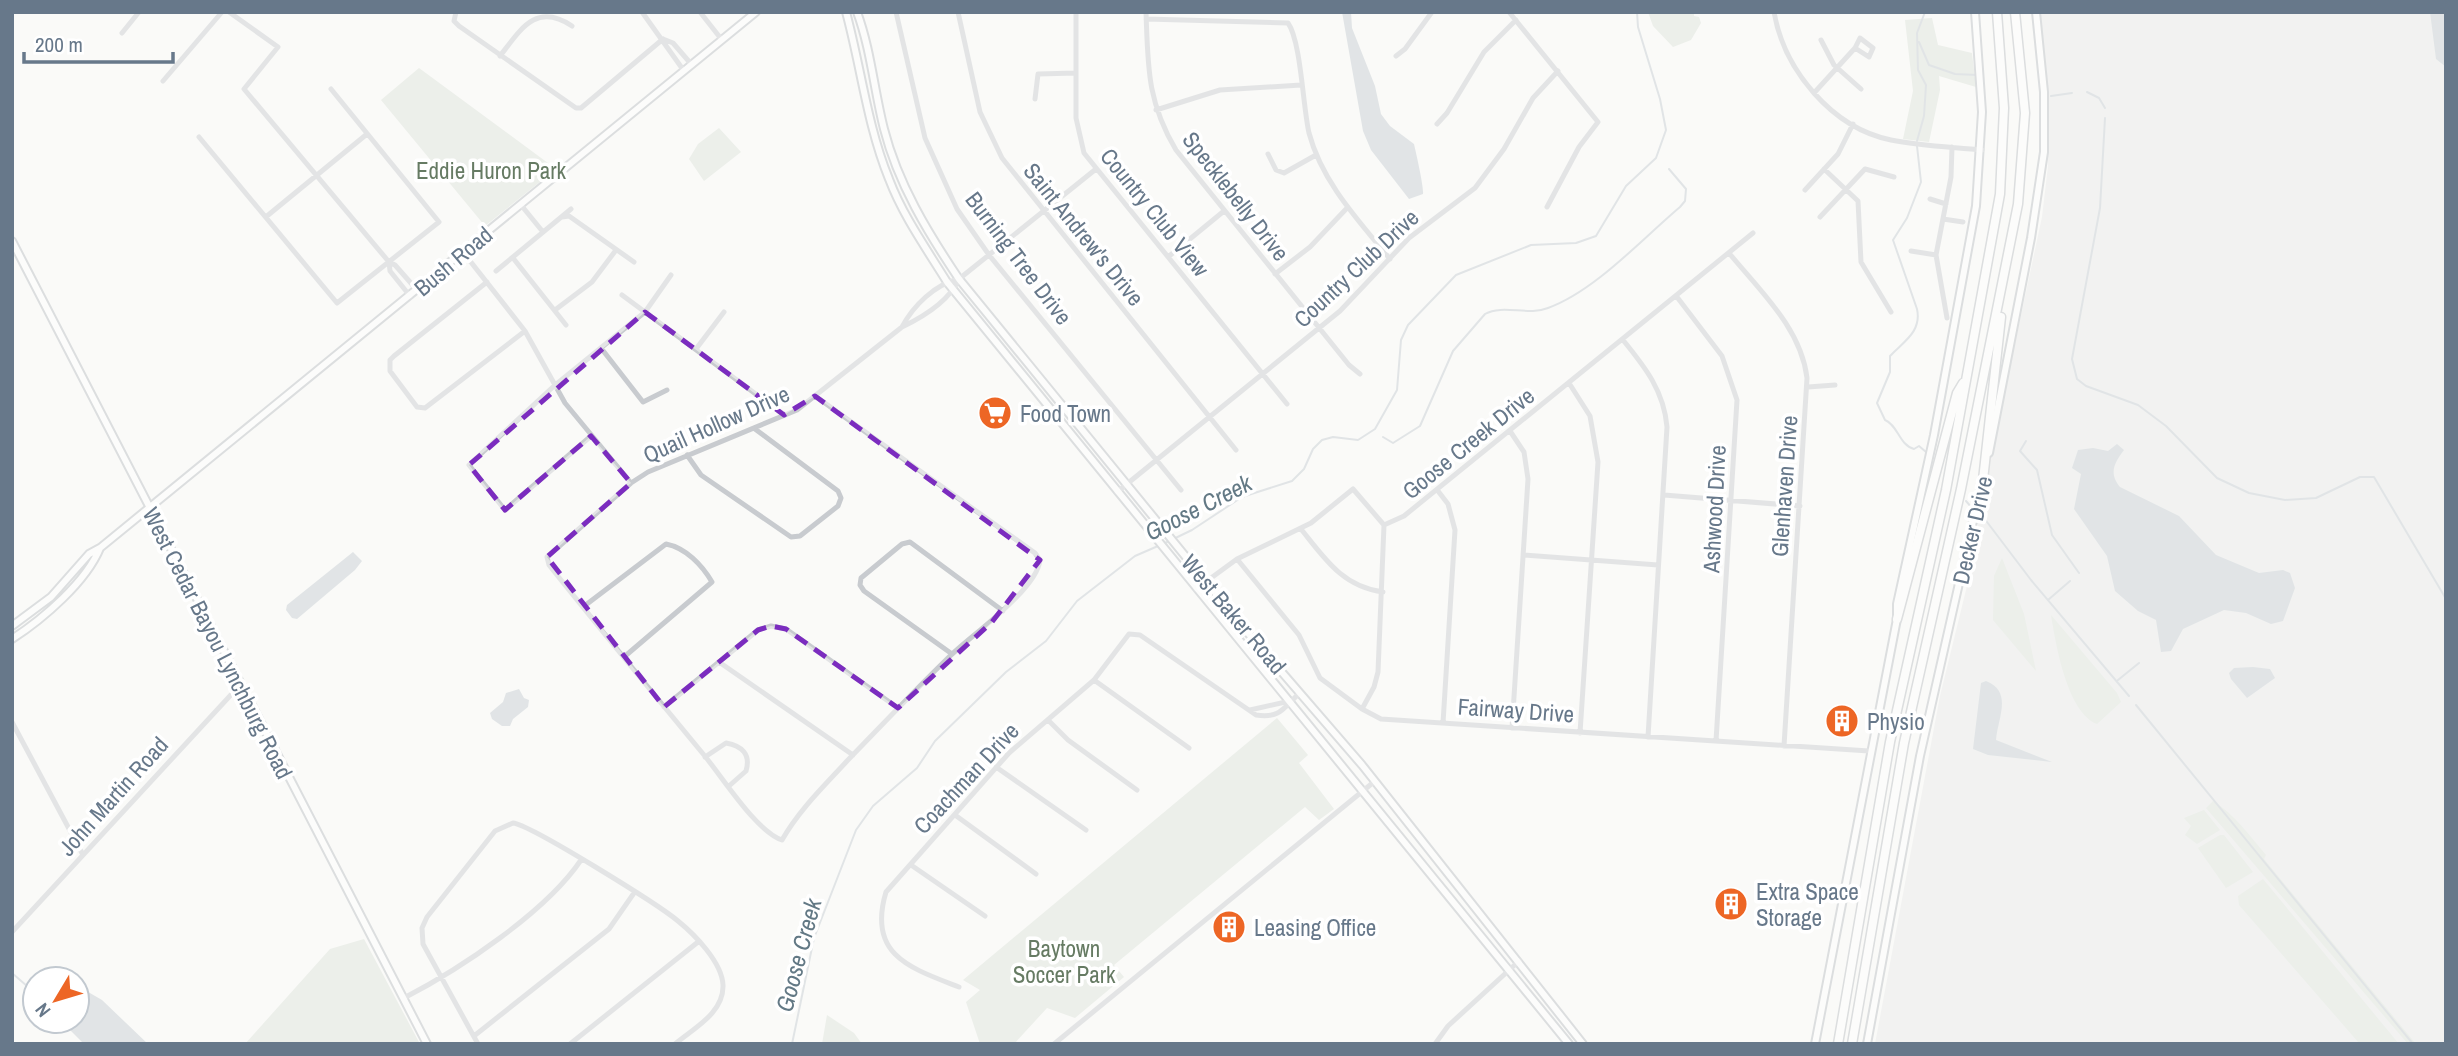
<svg xmlns="http://www.w3.org/2000/svg" width="2458" height="1056" font-family="'Archivo Narrow',sans-serif">
	<style>
		.built { fill: #e8e9e9 }
		.green { fill: #dbe2d9 }
		.water { fill: #c3cbd1 }
		.lines { fill: none; stroke-linecap: round; stroke-linejoin: round }
		.stream { stroke: #c3cbd1; stroke-width: 2 }
		.major-casing { stroke: #b8bdc2; stroke-width: 10 }
		.highway-casing { stroke: #b8bcc0; stroke-width: 11 }
		.minor { stroke: #c8cbcf; stroke-width: 5 }
		.major { stroke: #fff; stroke-width: 6 }
		.highway { stroke: #fff; stroke-width: 8 }
		.marked { fill: none; stroke: #7b2cbf; stroke-width: 5; stroke-dasharray: 14 9; stroke-linejoin: round }
		.labels { text-anchor: middle; dominant-baseline: central; stroke-width: 7; stroke-linejoin: round; paint-order: stroke }
		.park-label { font-size: 23px; fill: #667b63; stroke: #fff }
		.street-label { font-size: 23px; fill: #67788a; stroke: #fff }
		.poi-label { font-size: 23px; fill: #67788a; stroke: #fff; text-anchor: start }
		.water-label { font-size: 24px; font-style: italic; fill: #637985; stroke: #fff }
	</style>
	<rect width="100%" height="100%" fill="#fafaf8"/>
	<path class="built" d="M2039,12H2446V1044H1875L1940,696L1967,586L1987,475L2042,217L2048,166L2046,86Z"/>
	<path class="green" d="M1648,12H1694V16L1699,17L1701,23L1691,40L1673,47L1653,26Z
		M1932,18L1938,45L1972,53L1976,87L1939,76L1940,90L1929,142L1903,139L1913,91L1905,20Z
		M419,68L556,169L485,226L381,100Z
		M719,128L741,152L704,181L689,159L698,144Z
		M2002,558L2024,614L2036,671L1993,620L1994,576Z
		M2051,615L2117,693L2121,702L2097,724C2067,712 2056,645 2051,615Z
		M1277,718L1308,755L1299,763L1334,809L1319,820L1305,807L1114,965L1124,977L1075,1018L1047,1008L1014,1044H980L966,1002L980,990L963,980Z
		M2213,801C2234,814 2250,836 2266,855L2264,859L2416,1044H2408L2206,808Z
		M2204,810L2220,830L2197,844L2185,835L2191,826L2184,818Z
		M2220,835H2224L2253,872L2226,888L2198,848Z
		M2263,879L2399,1044L2359,1043L2239,905L2238,896Z
		M364,939L420,1044H245L330,949Z
		M827,1015L854,1033L862,1044H822Z"/>
	<path class="water" d="M1342,12H1351L1352,28L1375,86L1381,114L1390,126L1414,144C1416,153 1424,187 1423,194L1409,199L1371,150L1363,131Z
		M2430,12H2446V67L2436,59Z
		M2117,444L2124,450C2115,462 2108,473 2120,487L2179,516L2216,555L2259,573L2283,570L2290,573L2295,588L2283,621L2271,624L2246,613L2224,610L2183,629L2171,651L2161,652L2156,620L2138,611L2115,591L2107,556L2074,509L2081,474L2072,468L2078,450L2093,448L2108,451Z
		M353,552L362,561L355,570L297,619L292,618L286,610L287,605Z
		M2253,667L2270,669L2275,678L2247,698L2231,679L2229,673L2234,668Z
		M1986,681C2013,692 1998,717 1996,740L2052,762L1988,755L1973,749L1981,683Z
		M519,689L524,698L529,700L528,707L513,719L510,726H502L492,719L490,713L503,702L506,693Z
		M83,989L102,1000L148,1044H84L61,1021H77V997L82,995Z"/>
	<g class="lines">
		<path class="stream" d="M1919,42L1929,65L1955,74L1977,75
			M2087,92L2099,98L2105,108
			M2051,96L2072,93
			M2105,118L2100,208L2072,359L2077,379L2086,386L2138,405L2166,426L2217,478L2249,493L2285,500L2316,498L2360,477H2374L2446,599
			M1917,141L1924,116L1926,85L1918,70L1917,33L1925,12
			M1917,146L1921,182L1907,218L1893,240L1917,309C1922,332 1903,342 1890,356V372L1877,403L1885,420C1898,425 1899,445 1914,449L1919,446L1926,452
			M1383,437L1393,443L1420,426L1453,351L1485,314C1503,304 1528,316 1548,308C1595,291 1642,239 1680,207L1685,201L1686,189L1669,169
			M2026,441L2020,451L2037,470L2052,535L2079,573
			M1966,501L1972,508
			M1978,515L1984,518L2031,580L2129,696
			M1163,544L1192,530L1242,497L1292,481L1304,469L1313,449L1322,440L1333,437L1358,440L1375,429L1397,390L1401,340L1408,325L1456,275L1531,245L1576,243L1596,236L1626,186L1656,158L1666,130L1660,99L1638,27L1637,12
			M2048,600L2070,581
			M2118,680L2139,663
			M2136,705L2413,1044
			M12,973L35,993
			M792,1044L814,938L856,830L873,806L917,768L935,741L1006,672L1046,641L1077,601L1135,556L1158,546"/>
		<defs>
			<path id="major" d="M846,12C861,67 867,125 889,179C903,216 926,248 947,282L1569,1044
				M857,12C871,50 874,90 884,129C898,184 928,233 959,279L1248,633L1362,765L1583,1044
				M12,241L427,1044
				M1989,453L2031,238L2044,152V92L2036,12
				M12,626L51,597L89,554L100,548L756,12
				M12,639C43,619 86,582 100,548
				M1815,1044L1897,619V604L1934,435L1976,206L1982,112L1975,12
				M1867,1044L1920,756L1983,477"/>
			<path id="highway" d="M1983,480L2001,317
				M1897,619L1957,393L1963,383
				M1838,1044L1890,742L1946,490L2000,194L2004,108L1997,12
				M1852,1044L1904,743L1961,489L2018,204L2025,113L2015,12"/>
		</defs>
		<use href="#major" class="major-casing"/>
		<use href="#highway" class="highway-casing"/>
		<path class="minor" d="M229,12L278,47L244,89L389,262L395,265L417,290
			M456,12L454,21L459,26L576,108H581L663,39
			M642,12L684,71
			M700,12L722,40
			M896,12L925,138L957,209L989,255L1181,490
			M958,12L980,112L1002,158L1236,450
			M1076,12V118L1084,153L1287,404
			M1146,12C1148,67 1147,101 1176,150L1349,365L1360,374
			M1509,12L1598,122L1579,147L1547,207
			M1774,12C1784,70 1832,128 1891,140C1920,146 1952,147 1982,150
			M1146,19L1288,23C1301,41 1303,108 1309,133C1322,182 1358,220 1390,259
			M122,33L139,12
			M663,39L673,43L692,65
			M1821,40L1834,65L1861,89
			M500,56C521,29 536,2 572,26
			M1396,56L1405,49L1432,12
			M163,81L222,12
			M1814,93L1855,48L1860,38L1873,48L1869,57L1855,48
			M1035,99L1038,74L1076,73
			M1156,110L1220,90L1301,85
			M1437,124L1447,113L1484,52L1516,20
			M199,137L337,303L439,222L331,89
			M1268,154L1276,170L1284,173L1316,155
			M1824,169L1858,201L1861,262L1891,312
			M1805,190L1838,154L1853,124
			M1930,199L1946,204
			M521,205L543,232
			M267,216L367,134
			M562,217L569,216L634,262
			M1820,217L1865,169L1894,177
			M1943,219L1963,222
			M1911,251L1936,255
			M463,252L525,331L565,403L631,483
			M1729,253C1760,291 1801,328 1807,378L1784,746
			M1168,257L1224,211
			M513,258L566,325
			M389,262L390,271L410,296
			M496,271L571,209
			M1275,274L1310,247L1348,207
			M487,282L394,356L390,360V371L417,407L425,408L525,331
			M622,295L784,415
			M1677,297L1722,356L1737,400L1716,741
			M555,310L592,282L616,250
			M1947,318L1936,255L1951,177L1952,147
			M902,327C913,306 935,284 959,279
			M1623,340C1645,367 1664,391 1667,427L1648,737
			M601,348L643,402L667,390
			M696,349L724,312
			M1569,383L1590,416L1598,462L1580,733
			M1808,387L1835,385
			M815,396L1035,553L1040,560C1037,590 970,636 949,657C914,691 881,726 847,761C824,786 799,810 782,840C756,831 723,778 704,755C652,692 600,629 549,565L547,557L631,483L648,472L797,410L902,327C923,317 949,301 959,279L1096,169
			M1510,431L1524,452L1528,479L1512,728
			M591,436L505,510L469,465L554,386L645,312L671,275
			M687,455L701,475L791,537L800,536L838,506L841,498L838,491L755,429
			M1438,491L1448,504L1455,530L1443,723
			M1117,492L1340,311L1409,238L1475,188L1504,149L1533,98L1558,71
			M1664,495L1800,506
			M1301,529C1325,559 1343,587 1383,592
			M1523,555L1658,565
			M1237,559L1299,635L1320,678L1362,709L1381,719L1869,751
			M1196,589L1237,559L1311,523L1353,489L1384,525L1404,516L1753,233
			M583,607L666,544C686,548 702,565 712,582L624,657
			M952,654L864,591L860,585L861,578L902,544L910,542L1003,611
			M719,662L853,755
			M1094,680L1189,748
			M664,707L758,630L771,626L786,629L898,708
			M1362,709L1374,687L1378,672L1384,525
			M1250,710L1290,701
			M1048,720L1068,740L1137,790
			M12,722L83,855
			M705,757L726,743C742,746 751,754 746,771L729,786
			M996,767L1086,830
			M955,815L1036,874
			M911,865L985,916
			M12,932L240,685
			M959,987C910,968 867,955 886,892L1009,753L1094,680L1129,634L1140,635L1256,715C1282,719 1284,706 1300,693
			M404,998C460,969 546,912 581,860
			M474,1036L609,929L634,893
			M478,1044L423,944L422,928L427,917L495,831L513,823C531,825 659,905 678,921C694,934 722,962 723,985C724,1013 694,1028 675,1044
			M570,1044L698,942
			M1054,1044L1375,781
			M1435,1044L1448,1026L1519,961"/>
		<use href="#major" class="major"/>
		<use href="#highway" class="highway"/>
	</g>
	<path d="M0 0H2458V1056H0ZM645,312L784,415L815,396L1040,560L992,622L898,708L786,629L771,626L758,630L664,707L547,557L631,483L591,436L505,510L469,465Z" fill="#fafaf8" fill-opacity=".55" fill-rule="evenodd"/>
	<path class="marked" d="M645,312L784,415L815,396L1040,560L992,622L898,708L786,629L771,626L758,630L664,707L547,557L631,483L591,436L505,510L469,465Z"/>
	<defs>
		<symbol id="supermarket-disc" viewBox="-11 -11 22 22"><circle r="9.5" fill="#ed6625" stroke="#fff"/><path d="M-6-5.5h2.5l.6 2H6L4.5 2H-2.5L-4.4-4H-6ZM-1.5 3.2a1.3 1.3 0 1 0 .1 0ZM3 3.2a1.3 1.3 0 1 0 .1 0Z" fill="#fff"/></symbol>
		<symbol id="building-disc" viewBox="-11 -11 22 22"><circle r="9.5" fill="#ed6625" stroke="#fff"/><path d="M-4-6H4V6H1V3H-1V6H-4ZM-2.5-4.3h1.7v1.8h-1.7ZM.8-4.3h1.7v1.8H.8ZM-2.5-1h1.7V.8h-1.7ZM.8-1h1.7V.8H.8Z" fill="#fff"/></symbol>
	</defs>
	<g fill-rule="evenodd">
		<use href="#supermarket-disc" x="976" y="394" width="38" height="38"/>
		<use href="#building-disc" x="1823" y="702" width="38" height="38"/>
		<use href="#building-disc" x="1712" y="885" width="38" height="38"/>
		<use href="#building-disc" x="1210" y="908" width="38" height="38"/>
	</g>
	<g class="labels">
		<g class="park-label">
			<text x="491" y="170">Eddie Huron Park</text>
			<text x="1064" y="948">Baytown<tspan x="1064" dy="26">Soccer Park</tspan></text>
		</g>
		<g class="street-label">
			<text transform="translate(1236 196) rotate(52)">Specklebelly Drive</text>
			<text transform="translate(1155 212) rotate(51)">Country Club View</text>
			<text transform="translate(1084 234) rotate(51)">Saint Andrew's Drive</text>
			<text transform="translate(1019 258) rotate(53)">Burning Tree Drive</text>
			<text transform="translate(453 261) rotate(-40)">Bush Road</text>
			<text transform="translate(1356 268) rotate(-43)">Country Club Drive</text>
			<text transform="translate(716 424) rotate(-24)">Quail Hollow Drive</text>
			<text transform="translate(1468 443) rotate(-39)">Goose Creek Drive</text>
			<text transform="translate(1784 486) rotate(-86)">Glenhaven Drive</text>
			<text transform="translate(1714 509) rotate(-87)">Ashwood Drive</text>
			<text transform="translate(1972 530) rotate(-77)">Decker Drive</text>
			<text transform="translate(1234 614) rotate(50)">West Baker Road</text>
			<text transform="translate(218 643) rotate(63)">West Cedar Bayou Lynchburg Road</text>
			<text transform="translate(1516 710) rotate(4)">Fairway Drive</text>
			<text transform="translate(966 778) rotate(-47)">Coachman Drive</text>
			<text transform="translate(113 796) rotate(-48)">John Martin Road</text>
		</g>
		<g class="poi-label">
			<text x="1020" y="413">Food Town</text>
			<text x="1867" y="721">Physio</text>
			<text x="1756" y="891">Extra Space<tspan x="1756" dy="26">Storage</tspan></text>
			<text x="1254" y="927">Leasing Office</text>
		</g>
		<g class="water-label">
			<text transform="translate(1198 507) rotate(-27)">Goose Creek</text>
			<text transform="translate(798 955) rotate(-75)">Goose Creek</text>
		</g>
	</g>
	<rect width="2458" height="1056" fill="none" stroke="#67788a" stroke-width="28"/>
	<g transform="translate(56 1000) rotate(232)"><circle r="33" fill="#ffffff" stroke="#c2c9d0" stroke-width="2"/>
	<path d="M0-5L12 26L0 18L-12 26Z" fill="#ed6625"/>
	<text y="-10" font-size="19" font-weight="bold" text-anchor="middle" fill="#67788a">N</text>
	</g>
	<path d="M24 52v10h149v-10" fill="none" stroke="#67788a" stroke-width="3.5"/>
	<text x="35" y="52" font-size="21" fill="#67788a" stroke="#ffffff" stroke-width="5" paint-order="stroke">200 m</text>
</svg>
